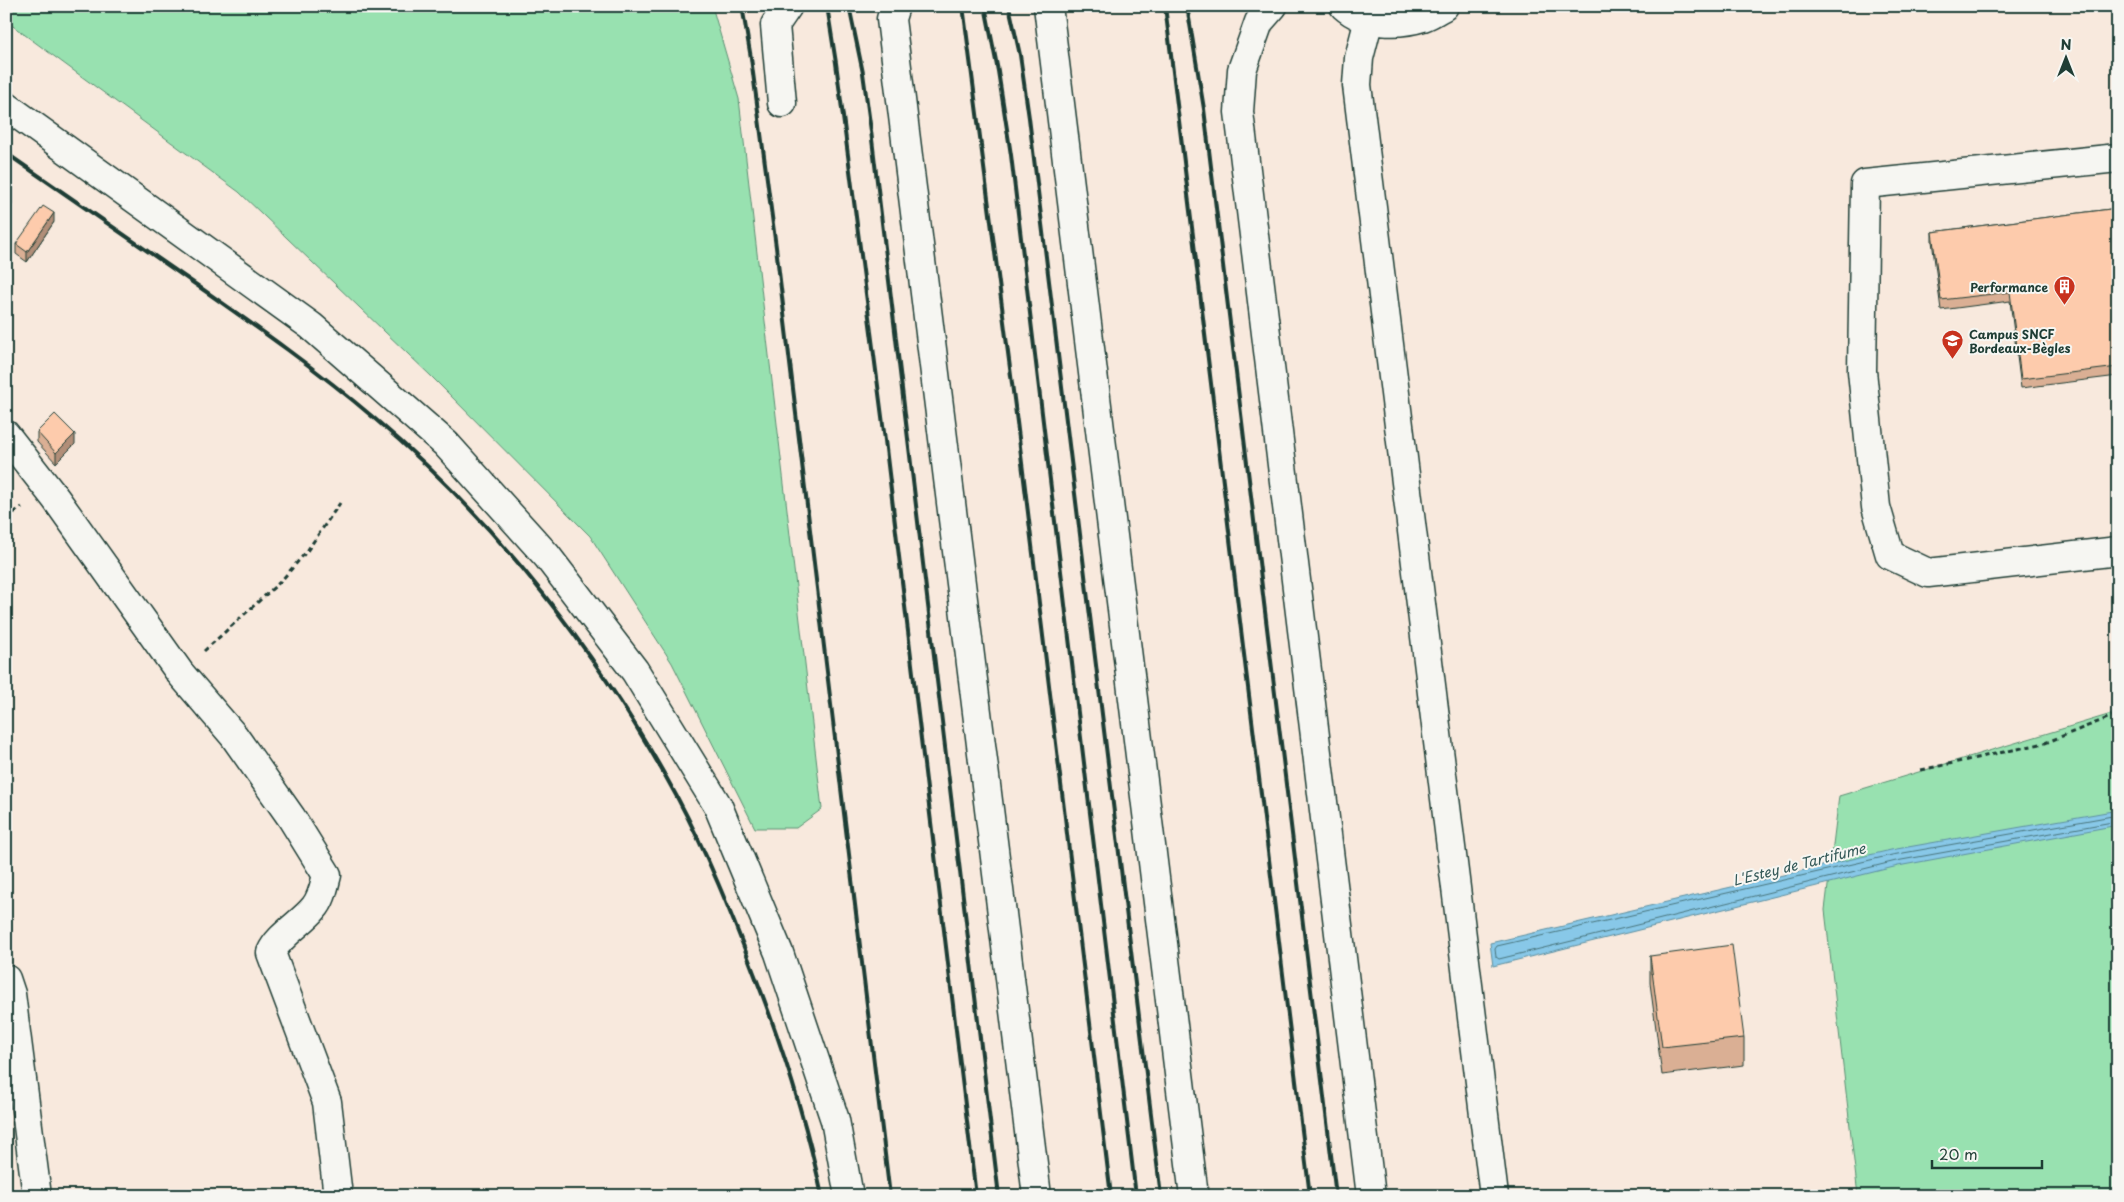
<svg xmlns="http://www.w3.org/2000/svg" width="2124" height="1202" font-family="'Playpen Sans',sans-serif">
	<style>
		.built { fill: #f8e9dd }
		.green { fill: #98e1b0; stroke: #5c8f72 }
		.water { fill: #88c8e8; stroke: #5e90a0 }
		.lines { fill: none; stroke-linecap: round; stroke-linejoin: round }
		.shore { stroke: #49757c; stroke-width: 1 }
		.minor-casing { stroke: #1f3d34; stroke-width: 31 }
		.path { stroke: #1f3d34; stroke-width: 3; stroke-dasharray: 5 4; stroke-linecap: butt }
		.minor { stroke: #f6f6f2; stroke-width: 28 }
		.rail { stroke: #1f3d34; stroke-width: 4 }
		.wall { fill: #daaf94; stroke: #1f3d34 }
		.shaded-wall { fill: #b18e78; stroke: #1f3d34 }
		.building { fill: #fdcbac; stroke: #1f3d34 }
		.labels { text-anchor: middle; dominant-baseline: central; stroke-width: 4; stroke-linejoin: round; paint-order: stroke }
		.poi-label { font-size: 12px; font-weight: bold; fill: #1f3d34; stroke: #f6f6f2; text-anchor: end }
		.water-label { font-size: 14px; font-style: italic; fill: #345958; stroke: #f6f6f2 }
	</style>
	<rect width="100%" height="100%" fill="#f6f6f2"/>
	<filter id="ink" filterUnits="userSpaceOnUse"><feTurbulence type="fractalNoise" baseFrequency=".02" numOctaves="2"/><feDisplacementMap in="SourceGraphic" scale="10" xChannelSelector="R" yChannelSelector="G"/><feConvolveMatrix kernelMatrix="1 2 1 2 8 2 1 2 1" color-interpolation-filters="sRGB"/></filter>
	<g filter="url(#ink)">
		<path class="built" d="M712,6H2118V712L1839,796L1825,910L1858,1196H6V21L239,192L432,377L590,536L672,663L796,828L822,809L739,99Z"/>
		<path class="green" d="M6,6H712L739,99L822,809L796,828H755L672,663L590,536L432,377L239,192L6,21Z
			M2118,712V1196H1858L1825,910L1839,796Z"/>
		<path class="water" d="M2118,810V825L1898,866L1493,966L1490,943L1891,850Z"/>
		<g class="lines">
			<path class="shore" d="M2118,815L1892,855L1497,946L1495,949L1496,957L1499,959L1896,861L2118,821"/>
			<defs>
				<path id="minor" d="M895,6L891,19L1037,1196
					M1048,6L1194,1196
					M1273,6L1259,22L1242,70L1239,112L1371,1196
					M1344,6C1364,24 1398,25 1423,17C1430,15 1437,10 1444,6
					M1369,19L1359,58L1357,85L1494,1196
					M782,103L775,25L788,6
					M6,106L311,326L446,444L547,556L635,671L718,806L779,953L835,1120L849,1196
					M2118,158L1865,184L1862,371L1876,507L1890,555L1928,573L2118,551
					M6,435L56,499L180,673L234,736L291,817L327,875C324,886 322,899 314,908C302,923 278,936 271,953L327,1102L338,1196
					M6,979L11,994L37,1196"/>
			</defs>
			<use href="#minor" class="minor-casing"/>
			<path class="path" d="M6,518L22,507
				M204,651L281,581L307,551L340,503
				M1921,770L2045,743L2118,714"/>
			<use href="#minor" class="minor"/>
			<path class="rail" d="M742,6L751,58L776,247L890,1196
				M827,6L836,63L884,432L976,1196
				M849,6L863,73L871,131L999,1196
				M963,6L1017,422L1111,1196
				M985,6L998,71L1011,155L1136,1196
				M1009,6L1020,55L1029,118L1161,1196
				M1165,6L1310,1196
				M1187,6L1204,109L1336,1196
				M6,153C70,197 134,242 198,286C258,328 318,370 374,418C497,522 600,655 677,797C707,853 731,913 754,973C782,1045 806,1120 822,1196"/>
		</g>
		<path class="wall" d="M2118,208V376L2021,388L2010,301L1941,310L1932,241V232Z
			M54,222L27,262L16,254V244Z
			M37,432L75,444L56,463L37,442Z
			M1650,956L1744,1038V1065L1662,1075L1650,983Z"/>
		<path class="shaded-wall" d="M12,186V205L6,213V195Z
			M54,213V222L27,262V252Z
			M75,434V444L56,463V453Z"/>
		<path class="building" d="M6,182L12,186L6,195Z
			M43,206L54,213L27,252L16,244Z
			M2118,208V367L2021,379L2010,292L1941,300L1932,232Z
			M55,414L75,434L56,453L37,432Z
			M1732,945L1744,1038L1662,1047L1650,956Z"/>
	</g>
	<defs>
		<symbol id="building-pin" viewBox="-11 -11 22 30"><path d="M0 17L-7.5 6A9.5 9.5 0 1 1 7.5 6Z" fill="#c8321e" stroke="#f6f6f2"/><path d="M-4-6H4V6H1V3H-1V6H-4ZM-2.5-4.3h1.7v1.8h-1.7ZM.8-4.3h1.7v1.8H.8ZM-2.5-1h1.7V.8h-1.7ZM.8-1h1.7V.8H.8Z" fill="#fff"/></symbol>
		<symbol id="university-pin" viewBox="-11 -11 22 30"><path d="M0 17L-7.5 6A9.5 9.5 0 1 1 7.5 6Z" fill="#c8321e" stroke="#f6f6f2"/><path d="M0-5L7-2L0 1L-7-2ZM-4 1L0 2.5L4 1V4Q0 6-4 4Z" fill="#fff"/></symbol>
	</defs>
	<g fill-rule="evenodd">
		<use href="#building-pin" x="2052" y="274" width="25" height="34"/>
		<use href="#university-pin" x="1940" y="328" width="25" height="34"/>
	</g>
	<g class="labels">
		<g class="poi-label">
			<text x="2048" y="287">Performance</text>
			<text x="1969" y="334" text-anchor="start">Campus SNCF<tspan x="1969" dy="14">Bordeaux-Bègles</tspan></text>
		</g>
		<g class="water-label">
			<text transform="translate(1799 864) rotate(-14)">L'Estey de Tartifume</text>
		</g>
	</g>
	<rect width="2124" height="1202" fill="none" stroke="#f6f6f2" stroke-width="25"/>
	<rect x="12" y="12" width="2099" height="1177" fill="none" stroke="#1f3d34" stroke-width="2" filter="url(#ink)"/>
	<g transform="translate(2066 58)" stroke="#f6f6f2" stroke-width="4" paint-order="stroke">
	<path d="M0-4L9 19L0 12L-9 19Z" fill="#1f3d34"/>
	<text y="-8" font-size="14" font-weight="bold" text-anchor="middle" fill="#1f3d34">N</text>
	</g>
	<path d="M1932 1160v8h110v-8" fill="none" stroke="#1f3d34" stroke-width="2.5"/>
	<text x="1939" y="1160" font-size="15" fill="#1f3d34" stroke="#f6f6f2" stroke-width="4" paint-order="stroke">20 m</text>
</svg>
